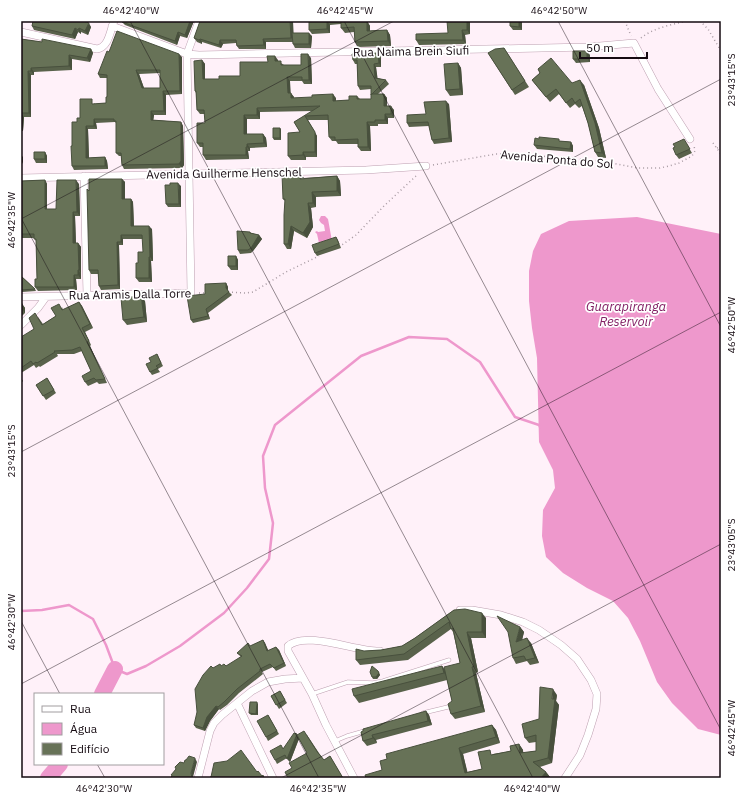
<svg xmlns="http://www.w3.org/2000/svg" width="742" height="799" font-family="'IBM Plex Sans',sans-serif">
	<style>
		.water { fill: #ee98cc }
		.lines { fill: none; stroke-linecap: round; stroke-linejoin: round }
		.stream { stroke: #ee98cc; stroke-width: 2.5 }
		.river { stroke: #ee98cc; stroke-width: 16 }
		.service-casing { stroke: #bea0b1; stroke-width: 4.5 }
		.minor-casing { stroke: #bea0b1; stroke-width: 8 }
		.path { stroke: #a89ba3; stroke-width: 1.5; stroke-dasharray: 1 3; stroke-linecap: butt }
		.service { stroke: #fff; stroke-width: 3.5 }
		.minor { stroke: #fff; stroke-width: 7 }
		.wall { fill: #59624b; fill-rule: evenodd }
		.shaded-wall { fill: #48503d }
		.building { fill: #677257; stroke: #48503d; fill-rule: evenodd }
		.ticks { fill: none; stroke: #150a11; stroke-width: 1; stroke-opacity: 0.45 }
		.labels { text-anchor: middle; dominant-baseline: central; stroke-width: 3.5; stroke-linejoin: round; paint-order: stroke }
		.street-label { font-size: 12px; fill: #150a11; stroke: #fff }
		.water-label { font-size: 13px; font-style: italic; fill: #842266; stroke: #fff }
		.neatline { fill: none; stroke: #150a11; stroke-width: 1.5 }
		.ticks-label { font-size: 10px; text-anchor: middle; fill: #150a11 }
	</style>
	<rect width="100%" height="100%" fill="#fff1f9"/>
	<path class="water" d="M321,216H325L328,219L332,241L319,243L317,234L315,232L317,231L318,232L325,231L324,225L321,223L319,220Z
		M637,217L721,234V735L698,729L672,703L657,682L640,641L628,618L613,601L587,588L563,573L546,557L542,536L543,510L555,488L553,470L539,442L537,358L532,328L529,301V271L533,251L541,234L569,221Z"/>
	<g class="lines">
		<path class="stream" d="M21,611L42,610L69,605L93,619L106,645L115,669L127,674L146,666L180,646L224,613L247,588L269,559L273,523L265,488L263,456L275,425L361,356L409,337L447,339L480,362L515,417L539,425L540,427"/>
		<path class="river" d="M102,694L115,669
			M48,778L60,764"/>
		<defs>
			<path id="service" d="M312,694L348,682L373,683L383,681L449,660
				M423,713L452,706
				M335,741L347,736L368,730"/>
			<path id="minor" d="M112,26L187,54L199,55L588,47L634,43L658,89L690,139
				M21,32L97,49C109,47 110,31 114,21
				M84,176L87,295
				M21,178L366,170L426,166
				M21,297L191,293L187,54L199,21
				M21,325L38,308L46,297
				M460,610H472L501,615L523,622L539,630L561,645L577,659L591,680L597,694L596,709L588,735L580,755L565,778
				M237,703L273,778
				M198,778L210,731L214,723L222,715L252,691L268,682L285,679L303,678
				M354,778L326,725L312,694L288,651V646C305,630 357,652 380,651"/>
		</defs>
		<use href="#service" class="service-casing"/>
		<use href="#minor" class="minor-casing"/>
		<path class="path" d="M625,21L631,36
			M700,21L708,29L721,51
			M641,38C653,28 671,25 686,21
			M713,143L721,154
			M717,148L721,146
			M433,165L496,154H516L601,161L638,168H660L669,166L679,163L692,156L695,151L694,146
			M339,247L356,235L384,206L417,175
			M228,292L245,293L253,292L286,272L319,256
			M199,293H207"/>
		<use href="#service" class="service"/>
		<use href="#minor" class="minor"/>
	</g>
	<path class="wall" d="M33,21H85V22L91,27L88,35L81,32V34L78,32L75,39L34,30L32,26Z
		M122,21H194L187,38L180,36L177,45L125,25L122,22Z
		M200,21H293V33L312,36L311,48H295L293,44V42H266V49H239L237,46L236,43L223,44L221,48L202,42V44L197,42L194,38Z
		M309,21H367L370,26V31L387,30L390,35L391,46L358,47L355,42L354,32L345,33L341,28V24L330,25V33L312,34L309,30Z
		M470,21V34L465,35L466,44L419,45L416,40L448,33Z
		M522,21V30H513L510,26Z
		M21,39L91,49L93,53L90,62L72,59V70L34,72V75H31V117H24L23,131H21Z
		M504,48L529,87L515,95L488,53Z
		M109,52L182,57V94L166,95V115H154L153,120L181,122L183,126L184,165L182,168L124,169L122,165L121,156H119L116,153V123L115,122L96,123L97,129H88L89,158L105,157L107,161L108,169L74,170L72,166V146L77,122L95,103V104L106,103L107,97V78H100L98,74ZM160,73V88H144L139,74Z
		M590,55V62L576,63L573,59Z
		M381,56V67H376L377,78L386,80L389,84L378,94H384L387,98V106L394,110V118H388V124H378V126H370L371,151H361L358,147V144H338L336,141H332L329,137L328,120H308L317,136V157H306V160H291L288,156L300,132L294,122L313,111L260,112V119H247V134H263L266,138L267,147L250,148V151H248L249,159L206,160L203,155V147H200L197,143L205,123V114H200L197,110L196,93L195,91L202,60L205,64V79H219L240,76L268,62L278,60V61L284,65H301L311,58L312,84H304L302,81H290V93L294,97V98H336V101L349,100L357,96L360,99H371V89L360,90L358,86L357,64H355L353,60Z
		M458,63L461,68L463,95L450,96L446,90Z
		M538,69L572,83L584,85L599,128L606,158L598,157L595,152L588,123L582,106L579,108L575,104L570,108L559,94L550,102L536,85L532,80L540,73Z
		M449,104L452,142L434,144L432,140L429,126L409,127L407,123Z
		M280,128L281,130V140H274L273,138Z
		M560,141L571,142L573,146V152L537,149L534,145Z
		M686,143L692,153L679,159L676,155Z
		M45,152L47,156V163H36L34,159Z
		M337,176L340,181L341,196L316,197V207L311,208L313,227L307,238L294,231L291,249H287L284,244L285,201L283,199L304,178Z
		M122,179L125,182V199H131L133,202L134,226L152,229L153,261H151L152,282H139L136,278L143,252V239H123V245H119L120,289L101,290L99,286L98,274H91L89,270V191Z
		M45,180L47,184V209H56L79,184L80,216H75L76,243H78L81,247V279H76L77,290L38,291L35,287L37,279L36,241L34,238H21V181Z
		M181,186V207H168L166,204Z
		M246,232H250L251,233L259,235L262,239L253,251L251,253L240,254L238,250Z
		M336,237L338,240L341,248L317,256L315,253Z
		M236,256L238,260V270H231L228,266Z
		M21,276L35,289L36,291L22,292L21,290Z
		M226,283L228,287V291L232,295L208,313L210,319L193,323L191,320L205,294Z
		M145,301L147,322L127,325L123,320Z
		M21,302L25,308V313L21,317Z
		M79,302L82,306L93,328L85,332L91,345L90,346L107,383L99,384L97,382L88,386L85,382L91,371L82,351L74,354H57L58,356L40,367L39,366L36,368L34,365L21,373V341L34,329L38,317L43,324L56,316L62,307L63,310Z
		M157,354L163,366L158,369L160,372L152,375L150,372L151,362Z
		M21,378L23,381L21,383Z
		M47,378L56,393L46,400L36,385Z
		M454,610L486,618V638H471L478,672L476,673L485,712L455,719L451,714L452,701L447,680L359,703L354,696L442,666L445,670L460,663L453,632L451,629L408,660L360,665L356,660L364,651L381,650L402,646L415,638Z
		M520,627L524,632L522,640L531,643L539,663L530,665L527,661L516,664L513,658Z
		M263,640L265,643L268,651L276,647L279,650L286,666L276,671L273,667L262,672L263,674L239,693L227,705L220,710L219,709L210,721L205,731L196,728L194,725L213,668L221,666H226L232,663L241,657L237,653Z
		M379,673L380,675L377,679H373L372,677Z
		M280,691L287,703L279,709L271,696Z
		M557,695L556,701L559,705L552,763L540,767L546,772L550,777L382,770L387,759L492,725L496,730L500,743L463,754L467,772L482,769L493,754L511,751L519,744L523,750V753L536,751V742L529,743L525,738Z
		M258,704V715H251L249,713Z
		M426,711L429,715L432,725L376,740L377,743L367,746L363,741L361,732Z
		M268,715L279,734L268,741L266,737Z
		M297,735H307L319,753L324,760L330,756L343,778H288L292,768L307,753L299,739L290,762L287,758L277,764L275,760L283,749Z"/>
	<path class="shaded-wall" d="M190,21H194L187,38L185,35Z
		M290,21H293L294,41L291,38Z
		M327,21L330,25V33L327,29Z
		M367,21L370,26V36L367,31Z
		M467,21H470V34L467,30Z
		M519,21H522V30L519,27Z
		M89,23L91,27L88,35L85,31Z
		M75,28L78,32L75,39L72,35Z
		M79,28L81,32V34L78,30Z
		M387,30L390,35L391,46L388,41Z
		M462,30L465,35L466,44L463,40Z
		M178,32L180,36L177,45L175,41Z
		M309,33L312,36L311,48L309,44Z
		M200,39L202,42V44L199,40Z
		M263,39L266,42V49L264,45Z
		M220,40L223,44L221,48L219,45Z
		M91,49L93,53L90,62L87,58Z
		M587,51L590,55V62L587,59Z
		M378,53L381,56V67L379,63Z
		M179,54L182,57V94L180,91Z
		M308,54L311,58L312,84L309,80Z
		M69,55L72,59V70L69,66Z
		M275,56L278,60V65L275,61Z
		M202,60L205,64V83L203,79Z
		M458,63L461,68L463,95L460,89Z
		M374,64L376,67L378,81L375,78Z
		M31,68L34,72V75L31,71Z
		M136,70L139,74L145,91L142,88Z
		M28,71L31,75V117L29,113Z
		M287,77L290,81L291,97L288,93Z
		M580,80L584,85L599,128L606,158L602,153Z
		M163,91L166,95V115L164,111Z
		M291,93L294,97V102L291,98Z
		M333,94L336,98V105L333,101Z
		M384,94L387,98V110L384,106Z
		M446,101L449,104L452,142L449,138Z
		M391,106L394,110V118L391,114Z
		M257,108L260,112V119L257,115Z
		M151,111L154,115L153,123L151,120Z
		M21,113L24,117L23,131L21,127Z
		M385,114L388,118V124L385,120Z
		M244,115L247,119V138L244,134Z
		M305,116L317,136V157L315,152Z
		M94,119L96,123L97,129L94,126Z
		M181,122L183,126L184,165L182,168L179,164Z
		M367,122L370,126L371,151L368,147Z
		M86,126L88,129L89,162L86,158Z
		M280,128L281,130V140L280,138Z
		M263,134L266,138L267,147L264,143Z
		M571,142L573,146V152L570,149Z
		M247,144L250,148V151L247,147Z
		M246,147L248,151L249,159L246,155Z
		M45,152L47,156V163L45,159Z
		M303,152L306,157V160L303,155Z
		M22,156L23,157V164L22,162Z
		M105,157L107,161L108,169L105,166Z
		M300,173L304,178L300,179Z
		M337,176L340,181L341,196L337,191Z
		M122,179L125,182V203L122,199Z
		M45,180L47,184V212L45,209Z
		M76,180L79,184L80,216L77,212Z
		M178,183L181,186V207L179,204Z
		M312,192L316,197V207L313,203Z
		M131,199L133,202L134,230L131,226Z
		M308,203L311,208L313,227L307,238L303,233Z
		M73,212L75,216L76,247L73,243Z
		M149,226L152,229L153,261L150,257Z
		M291,226L294,231L291,249L288,244Z
		M121,235L123,239V245L121,242Z
		M259,235L262,239L253,251L251,248Z
		M117,242L119,245L120,289L118,285Z
		M78,243L81,247V274L79,270Z
		M236,256L238,260V270L236,266Z
		M149,257L151,261L152,282L149,278Z
		M78,270L81,274V279L78,275Z
		M74,275L76,279L77,290L74,287Z
		M226,283L228,287V291L226,288Z
		M141,296L145,301L147,322L144,317Z
		M79,302L82,306L93,328L90,324Z
		M22,304L25,308V313L22,309Z
		M206,309L208,313L210,319L208,316Z
		M82,328L85,332L91,345L89,341Z
		M87,342L90,346L107,383L105,379Z
		M482,613L486,618V638L482,632Z
		M520,627L524,632L520,648L516,642Z
		M467,632L471,638L478,672L474,666Z
		M527,638L531,643L539,663L535,658Z
		M263,640L265,643L270,654L267,651Z
		M276,647L279,650L286,666L284,663Z
		M442,666L447,674L449,680L444,673Z
		M472,667L476,673L485,712L481,706Z
		M378,671L380,675L377,679L376,677Z
		M553,689L557,695L556,701L559,705L552,763L548,758Z
		M257,702L258,704V715L256,714Z
		M216,706L219,709L210,721L205,731L203,728L207,717Z
		M426,711L429,715L432,725L428,721Z
		M492,725L496,730L500,743L496,737Z
		M297,734L299,738L290,762L287,759Z
		M372,735L376,740L377,743L373,738Z
		M519,744L523,750L524,759L520,753Z
		M459,748L463,754L469,778L465,773Z
		M195,758L197,762L193,777V778H192L191,773Z
		M546,772L550,777V778H541Z"/>
	<path class="building" d="M33,21H83L89,23L85,31L79,28L78,30L75,28L72,35L32,26Z
		M122,21H190L185,35L178,32L175,41L122,22Z
		M200,21H290L291,38L263,39L264,45L237,46L236,40H220L219,45L200,39L199,40L194,38Z
		M309,21H327V29L309,30Z
		M341,21H367V31L387,30L388,41L355,42L354,27L341,28Z
		M447,21H467V30H462L463,40H416V34L448,33Z
		M510,21H519V27L510,26Z
		M117,31L179,54L180,91H163L164,111H151V120L181,122V161L179,164L122,165L121,153H116V121H114V119H94V126H86V158L105,157V166H72L71,146H72V122H77V118H80V99H92V104L106,103V97H107V75L98,74L107,51L109,52ZM136,70H160V88H142Z
		M292,33H309V44H293Z
		M21,39L42,42V39L91,49L87,58L69,55V66L31,68V71H28L29,113H21Z
		M504,48L525,81L512,90L488,53L495,49Z
		M573,51H587V59H573Z
		M378,53L379,63L374,64L375,78L386,80L371,95V86H358L357,60H353L352,54Z
		M301,54H308L309,80H302V77H287L288,93H291V98L312,97V95L333,94V101L349,100V96H357V99H371V94H384V106H391V114H385V120H375V122H367L368,147H358V139L335,140V137H329L328,115L305,116L315,132V152H303V155L288,156V133L300,132L294,122L320,106L257,108V115H244V134H263L264,143L247,144V147H246V155H203V143H197V123H205L204,110H197L196,91H195L194,61L202,60L203,79H219V76H240V62H268L267,56H275V61H281V65H301Z
		M551,58L572,83L580,80L595,123L602,153L595,152L588,123L580,99L575,103L572,98L566,103L556,89L546,97L532,80L540,73L538,69Z
		M458,63L460,89L446,90L444,64Z
		M446,101L449,138L432,140L428,122L407,123V115L426,114L424,102Z
		M273,128H280V138H273Z
		M539,137L559,139V141L571,142L570,149L534,145L535,138L539,139Z
		M684,139L690,149L676,155L673,148L675,147L673,144Z
		M34,152H45V159H34Z
		M300,173V179L337,176V191L312,192L313,203H308L310,222L303,233L291,226L288,244H284V215L285,199H283L282,174Z
		M89,179H122V199H131V226H149L150,257H149V278H136V263H138V252H143L142,235H121V242H117L118,285L99,286L98,270H89L87,189L89,191Z
		M45,180V209H56L57,180H76L77,212H73V243H78L79,270H78V275H74V287H35V279H37L36,239H34V234H21V181Z
		M170,183H178L179,204H166L165,185H170Z
		M237,231L250,232V233L259,235L251,248L248,250H238Z
		M336,237L339,244L315,253L312,245Z
		M228,256H236V266H228Z
		M21,276L35,289L21,290Z
		M226,283V288L229,292L206,309L208,316L191,320L187,296L205,294V284Z
		M141,296L144,317L123,320L121,298Z
		M21,302L22,304V309L21,310Z
		M79,302L90,324L82,328L89,341L87,342L105,379L96,380L94,378L85,382L82,376L91,371L80,347L72,350L54,351L55,352L37,363L36,362L33,364L31,361L21,368V341L22,340L21,337L34,329L29,318L35,313L42,325L56,316L51,308L59,304L62,310Z
		M157,354L161,363L156,366L158,368L150,372L146,364L151,362L149,358Z
		M47,378L54,390L43,396L36,385Z
		M465,609L482,613V632H467L474,666L472,667L481,706L451,714L448,704L452,701L444,667L460,663L453,628L451,629L449,622L404,654L356,660V649L364,651L381,650L402,646L415,638L454,610Z
		M497,616L520,627L516,642L527,638L535,658L526,660L524,656L513,658L508,632Z
		M263,640L267,651L276,647L284,663L274,668L270,664L260,669V671L237,689L224,702L218,707L216,706L207,717L203,728L194,725L197,712L195,689L203,675L211,666L213,668L220,664L221,666L224,664L226,666L242,656L237,653L248,643L250,646Z
		M372,666L378,671L379,673L376,677H372L370,672Z
		M442,666L444,673L354,696L352,689Z
		M540,687L553,689L552,699H555L548,758L533,762L546,772L541,778H366L365,775L382,770L380,761L387,759L386,754L492,725L496,737L459,748L465,773L482,769L478,752L490,750L491,755L511,751L510,746L519,744L520,753L536,751V735L525,738L522,724L539,719Z
		M280,691L285,700L276,705L271,696Z
		M250,702H257L256,714L249,713Z
		M426,711L428,721L372,735L373,738L363,741L361,732L363,731V729Z
		M268,715L277,731L266,737L257,721Z
		M304,731L318,753L319,754L324,760L330,756L343,778H288L285,772L292,768L289,763L307,753L297,735Z
		M294,733L297,734L287,759L285,755L275,760L270,751L281,745L283,749Z
		M241,750L257,772L258,771L262,776L263,775L264,778H210V777H211L214,763L227,761Z
		M189,756L195,758L191,773L192,778H171L172,775H171L176,769L175,767L180,762L184,763L185,760H186Z"/>
	<path class="ticks" d="M130,21L533,778M344,21L721,730M558,21L721,327M21,218L319,778M21,219L394,21M21,452L721,79M21,621L60,694M21,684L721,312M97,764L105,778M281,778L721,544M718,778L721,777"/>
	<g class="labels">
		<g class="street-label">
			<text transform="translate(411 51) rotate(-1)">Rua Naima Brein Siufi</text>
			<text transform="translate(557 159) rotate(5)">Avenida Ponta do Sol</text>
			<text transform="translate(224 173) rotate(-1)">Avenida Guilherme Henschel</text>
			<text transform="translate(130 294) rotate(-1)">Rua Aramis Dalla Torre</text>
		</g>
		<g class="water-label">
			<text x="626" y="306">Guarapiranga<tspan x="626" dy="15">Reservoir</tspan></text>
		</g>
	</g>
	<rect width="742" height="799" fill="none" stroke="#ffffff" stroke-width="44"/>
	<rect x="34" y="693" width="130" height="72" fill="#ffffff" stroke="#a19da0"/>
	<rect x="42" y="706" width="20" height="6" fill="#ffffff" stroke="#a19da0"/>
	<text x="70" y="713" font-size="12" fill="#150a11">Rua</text>
	<rect x="42" y="723" width="20" height="12" fill="#ee98cc" stroke="#a19da0"/>
	<text x="70" y="733" font-size="12" fill="#150a11">Água</text>
	<rect x="42" y="743" width="20" height="12" fill="#677257" stroke="#a19da0"/>
	<text x="70" y="753" font-size="12" fill="#150a11">Edifício</text>
	<path d="M580 52v6h67v-6" fill="none" stroke="#150a11" stroke-width="2"/>
	<text x="586" y="52" font-size="12" fill="#150a11" stroke="#ffffff" stroke-width="3" paint-order="stroke">50 m</text>
	<rect x="22" y="22" width="698" height="755" class="neatline"/>
	<g class="ticks-label">
		<text x="131" y="14">46°42'40"W</text>
		<text x="345" y="14">46°42'45"W</text>
		<text x="559" y="14">46°42'50"W</text>
		<text transform="translate(731 80) rotate(-90)" y="4">23°43'15"S</text>
		<text transform="translate(11 220) rotate(-90)" y="4">46°42'35"W</text>
		<text transform="translate(731 325) rotate(-90)" y="4">46°42'50"W</text>
		<text transform="translate(11 451) rotate(-90)" y="4">23°43'15"S</text>
		<text transform="translate(731 545) rotate(-90)" y="4">23°43'05"S</text>
		<text transform="translate(11 622) rotate(-90)" y="4">46°42'30"W</text>
		<text transform="translate(731 728) rotate(-90)" y="4">46°42'45"W</text>
		<text x="104" y="792">46°42'30"W</text>
		<text x="318" y="792">46°42'35"W</text>
		<text x="532" y="792">46°42'40"W</text>
	</g>
</svg>
